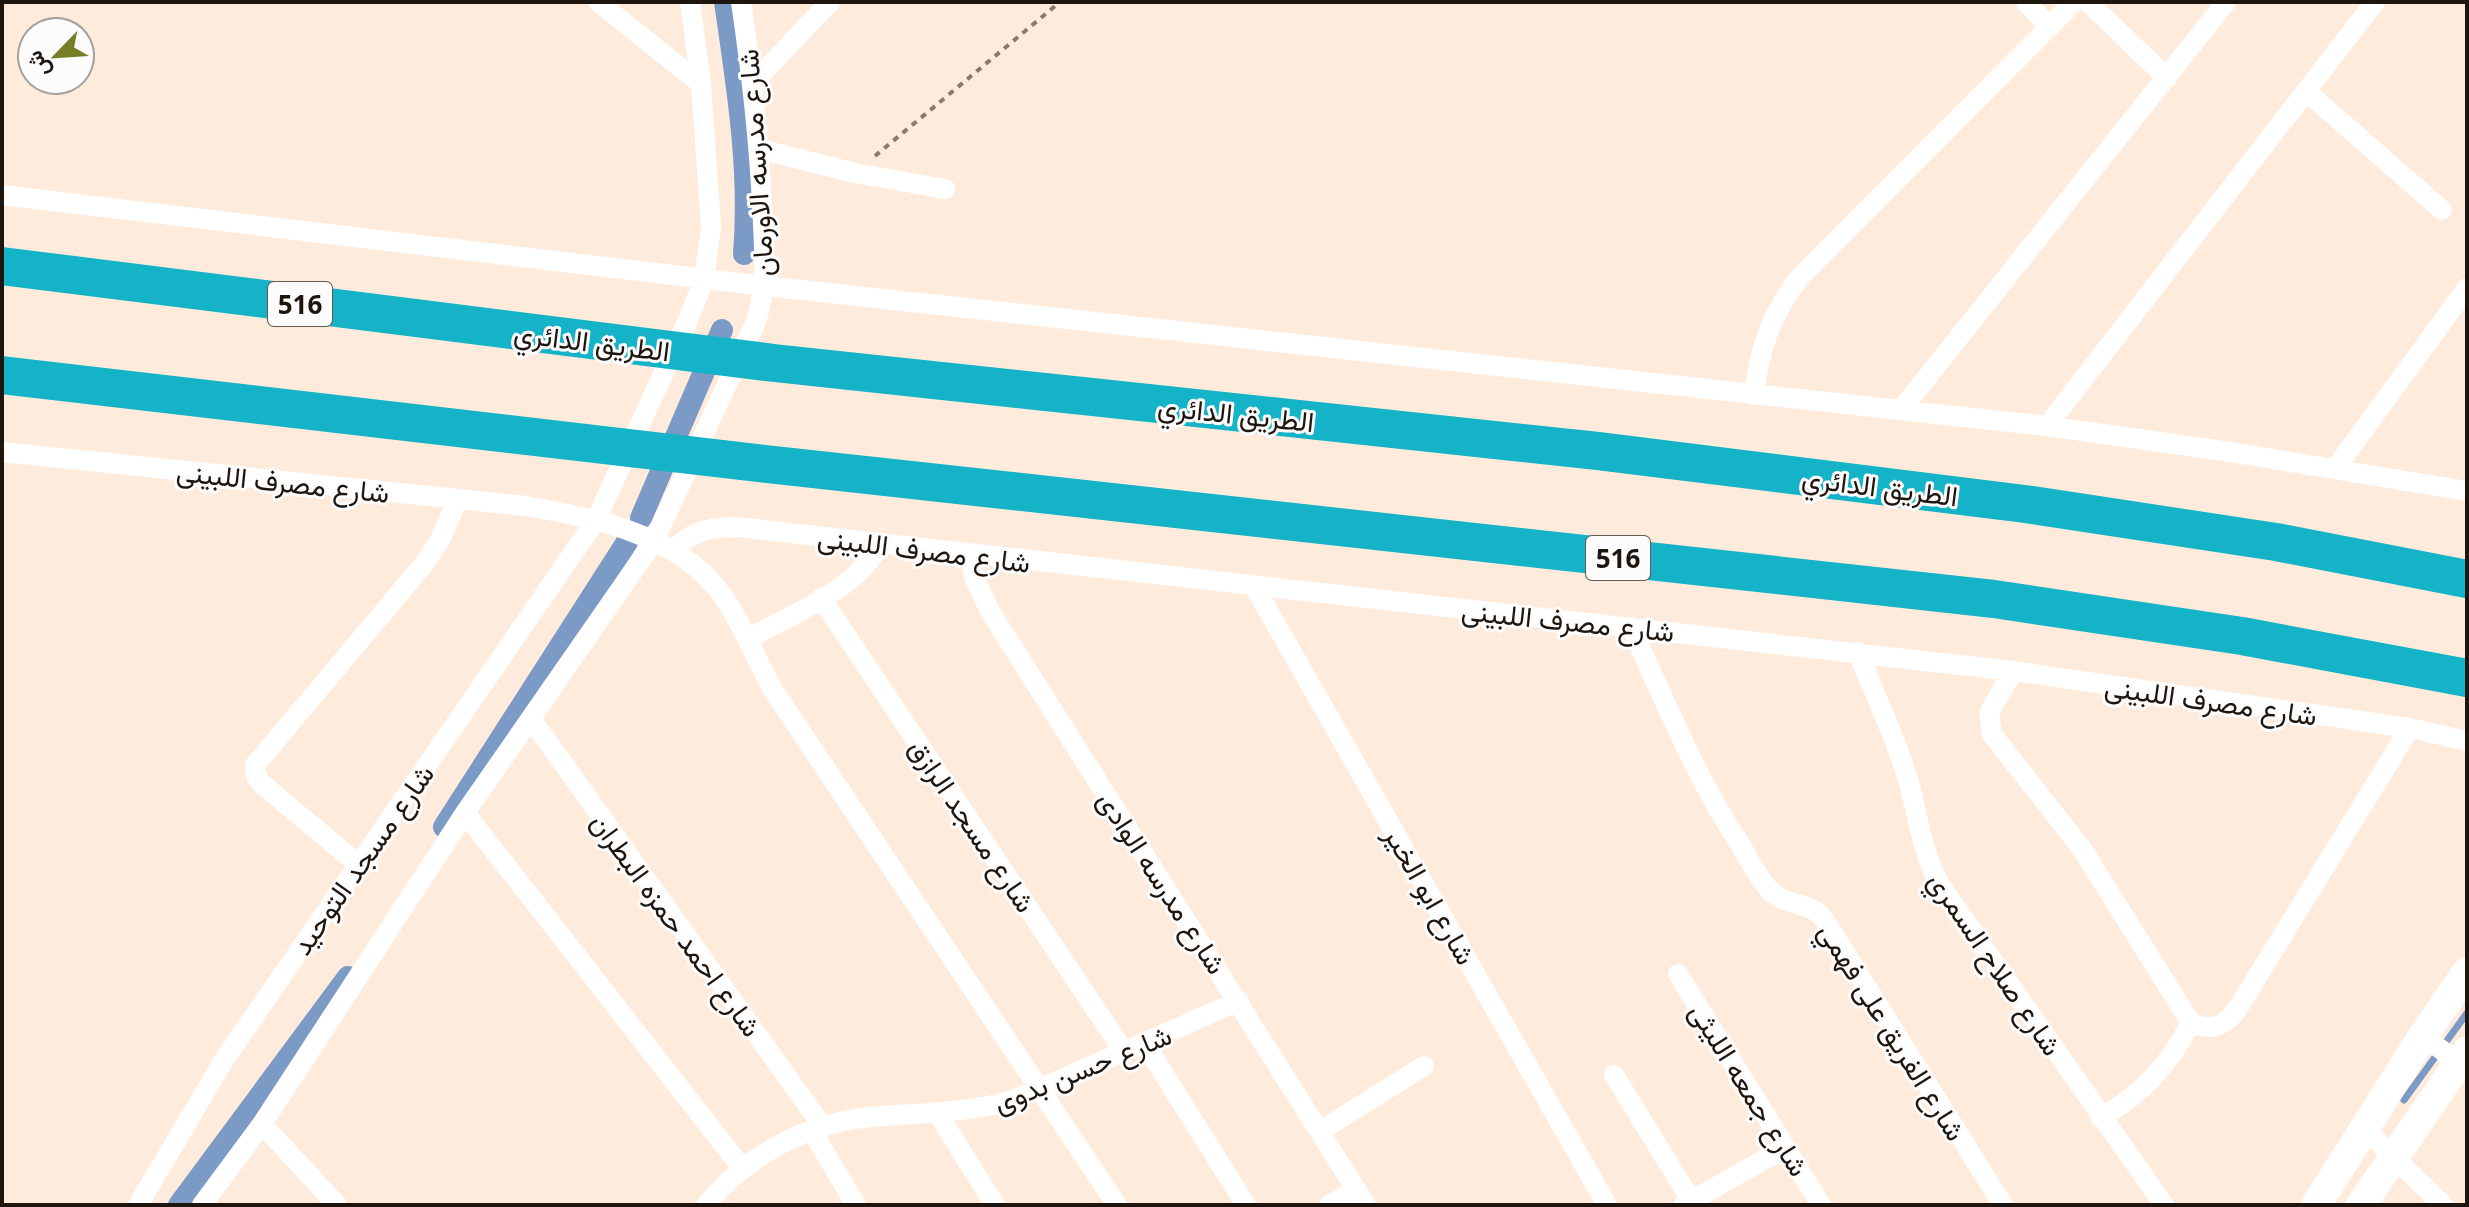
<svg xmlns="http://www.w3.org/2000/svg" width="2469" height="1207" font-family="'Noto Sans',Vazirmatn,sans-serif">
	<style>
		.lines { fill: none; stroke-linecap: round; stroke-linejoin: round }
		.stream { stroke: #7b9ac6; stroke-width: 7 }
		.canal { stroke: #7b9ac6; stroke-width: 22 }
		.path { stroke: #877a6f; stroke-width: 4; stroke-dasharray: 6 6; stroke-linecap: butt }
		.street { stroke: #fff; stroke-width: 20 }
		.secondary { stroke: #fff; stroke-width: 30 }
		.highway { stroke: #14b3c7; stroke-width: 38 }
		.labels { text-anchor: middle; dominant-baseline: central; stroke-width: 6; stroke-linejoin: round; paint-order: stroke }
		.shield { fill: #fcfcfc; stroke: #605a55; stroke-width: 2 }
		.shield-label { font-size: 26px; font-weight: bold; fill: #1d150e }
		.street-label { font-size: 28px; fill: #1d150e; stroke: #fcfcfc }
	</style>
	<rect width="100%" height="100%" fill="#ffebdc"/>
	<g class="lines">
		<path class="stream" d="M2404,1100L2467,1013"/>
		<path class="canal" d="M725,2C737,86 751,169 744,254
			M641,518L722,330
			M444,827L627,542
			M179,1205L348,977"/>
		<path class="path" d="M875,156L1060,2"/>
		<path class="street" d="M598,2L701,84
			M2026,2L2050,27
			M2088,2L2167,78
			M753,83L830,2
			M2306,91L2442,210
			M759,149L855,173L945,189
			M2,195L765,286L2047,426L2217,450L2467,491
			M1754,395C1759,349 1772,312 1801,276L2074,2
			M1901,410L2226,2
			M2047,426L2375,2
			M2,452L526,506C594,518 676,534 720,592C742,622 755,658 773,690L1117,1205
			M2335,469L2467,288
			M673,551C691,530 712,527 738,527L2013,671L2410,728L2467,741
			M969,554L975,580L991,613L1366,1205
			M1254,586L1607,1205
			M821,598L1125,1053
			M1631,627C1665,701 1696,778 1741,846C1749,860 1757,875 1767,887C1785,909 1808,899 1824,919L2003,1205
			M747,639C791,615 858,589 881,543
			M1858,652C1874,693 1893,732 1906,773C1918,811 1920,849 1940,885L2164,1205
			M2013,671L1989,713L1992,734L2082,849L2191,1023C2212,1031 2225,1027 2238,1008L2410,728
			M532,720L823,1127
			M465,813L742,1168
			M358,864L262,784L256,776L255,765L424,564L440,540L458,499
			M1678,974L1821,1205
			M2423,1036L2467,1069
			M1145,1044L1246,1205
			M1614,1075L1694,1205
			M938,1114L995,1205
			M2101,1118C2144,1092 2167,1067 2191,1023
			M262,1124L337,1205
			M2365,1129L2443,1205
			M812,1131L856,1205
			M1320,1131L1424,1066
			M138,1205L224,1060L596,520L688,320L704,279L711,227L701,84L690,2
			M202,1205L262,1124L465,813L654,541L756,322C768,284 764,246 762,206C759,137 751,70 741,2
			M706,1205C748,1155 805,1124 870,1117C918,1113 964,1113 1011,1101L1239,1001
			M1329,1205L1356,1189
			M1684,1205L1785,1148"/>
		<path class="secondary" d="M2316,1205L2423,1036L2467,972
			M2361,1205L2467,1051"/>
		<path class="highway" d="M2,266L774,363L1598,451L2025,504L2276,542L2467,579
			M2,375L766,464L1994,599L2242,636L2467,678"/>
	</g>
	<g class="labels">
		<g class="shield">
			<rect x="268" y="282" width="64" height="44" rx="6"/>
			<rect x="1586" y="536" width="64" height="44" rx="6"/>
		</g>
		<g class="shield-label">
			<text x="300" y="304">516</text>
			<text x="1618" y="558">516</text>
		</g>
		<g class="street-label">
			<text transform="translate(755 163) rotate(-94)">شارع مدرسه الاورمان</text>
			<text transform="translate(592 341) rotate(7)">الطريق الدائري</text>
			<text transform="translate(1236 413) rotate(6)">الطريق الدائري</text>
			<text transform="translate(283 481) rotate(6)">شارع مصرف اللبينى</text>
			<text transform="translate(1880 486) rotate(7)">الطريق الدائري</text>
			<text transform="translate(924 549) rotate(7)">شارع مصرف اللبينى</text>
			<text transform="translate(1568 620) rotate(6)">شارع مصرف اللبينى</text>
			<text transform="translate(2211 700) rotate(8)">شارع مصرف اللبينى</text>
			<text transform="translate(973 825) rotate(56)">شارع مسجد الرازق</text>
			<text transform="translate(362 859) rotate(-55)">شارع مسجد التوحيد</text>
			<text transform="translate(1163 882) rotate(57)">شارع مدرسه الوادى</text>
			<text transform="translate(1431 895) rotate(60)">شارع ابو الخير</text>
			<text transform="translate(677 924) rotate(54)">شارع احمد حمزه البطران</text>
			<text transform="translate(1996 963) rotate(56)">شارع صلاح السمري</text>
			<text transform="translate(1893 1031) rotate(58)">شارع الفريق على فهمي</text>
			<text transform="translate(1082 1068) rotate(-22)">شارع حسن بدوى</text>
			<text transform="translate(1750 1089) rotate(58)">شارع جمعه الليثى</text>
		</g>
	</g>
	<rect width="2469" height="1207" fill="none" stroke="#1d150e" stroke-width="8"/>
	<g transform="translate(56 56) rotate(245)"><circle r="38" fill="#fcfcfc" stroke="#a3a09d" stroke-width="2"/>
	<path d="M0-6L14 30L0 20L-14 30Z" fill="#757d28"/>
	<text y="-12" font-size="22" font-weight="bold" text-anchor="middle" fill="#1d150e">ش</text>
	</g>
</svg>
